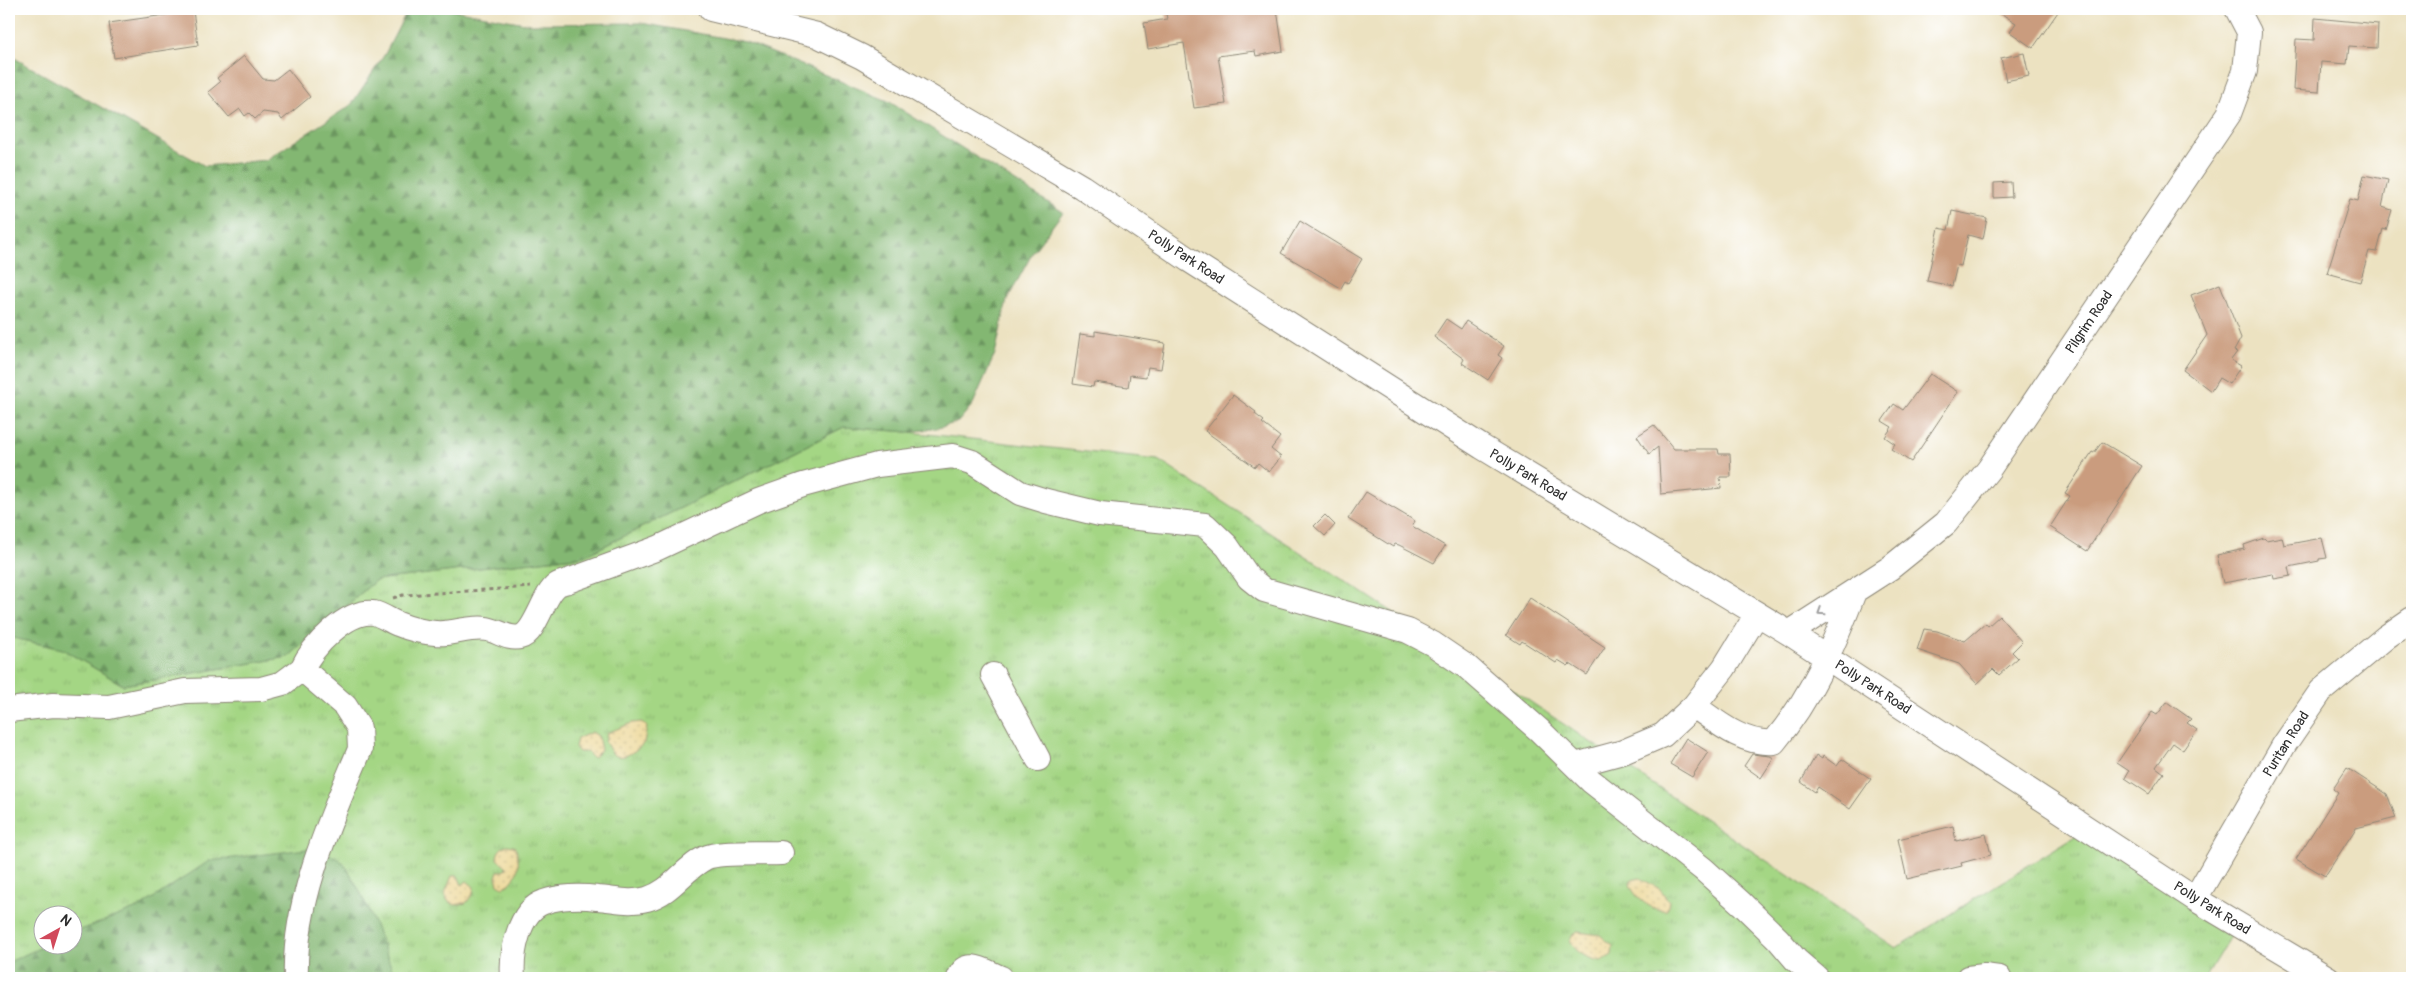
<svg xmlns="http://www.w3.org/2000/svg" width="2421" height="987" font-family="Pangolin,sans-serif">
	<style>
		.grass { fill: url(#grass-tufts); stroke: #688058; fill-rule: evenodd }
		.forest { fill: url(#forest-firs); stroke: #57714e }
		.sand { fill: url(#sand-dots); stroke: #8c8264 }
		.building { fill: #ca9c7e }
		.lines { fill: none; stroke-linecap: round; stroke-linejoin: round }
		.minor-casing { stroke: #8c8676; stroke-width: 26 }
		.path { stroke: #8c8676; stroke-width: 3; stroke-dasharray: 4 4; stroke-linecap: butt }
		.minor { stroke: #fff; stroke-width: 24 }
		.oneway { stroke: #a0a0a0 }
		.labels { text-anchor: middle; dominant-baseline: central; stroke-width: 5; stroke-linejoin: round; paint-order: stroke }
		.street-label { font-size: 14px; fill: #2b2b2b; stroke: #fff }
	</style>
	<defs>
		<pattern id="grass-tufts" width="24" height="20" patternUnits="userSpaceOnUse" patternTransform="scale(1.25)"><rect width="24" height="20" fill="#a4d684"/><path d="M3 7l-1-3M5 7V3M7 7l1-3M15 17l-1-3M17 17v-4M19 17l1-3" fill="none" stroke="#8db872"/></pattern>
		<pattern id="forest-firs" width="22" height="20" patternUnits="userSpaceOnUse" patternTransform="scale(1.25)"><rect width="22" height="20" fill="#83b772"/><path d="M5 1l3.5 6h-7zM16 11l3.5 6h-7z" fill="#6b955e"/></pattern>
		<pattern id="sand-dots" width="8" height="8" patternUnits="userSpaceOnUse" patternTransform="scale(1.25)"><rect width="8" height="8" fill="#eeda9e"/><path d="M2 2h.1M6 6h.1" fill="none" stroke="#cb8" stroke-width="1.8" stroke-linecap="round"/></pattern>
	</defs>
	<rect width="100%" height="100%" fill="#fff"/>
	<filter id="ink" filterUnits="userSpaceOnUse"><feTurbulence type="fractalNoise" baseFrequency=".02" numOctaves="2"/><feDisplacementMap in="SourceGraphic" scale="10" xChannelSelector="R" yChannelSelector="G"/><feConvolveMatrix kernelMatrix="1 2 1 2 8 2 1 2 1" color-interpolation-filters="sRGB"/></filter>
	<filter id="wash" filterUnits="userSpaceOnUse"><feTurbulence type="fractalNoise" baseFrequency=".0096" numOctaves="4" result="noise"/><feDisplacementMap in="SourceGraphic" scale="20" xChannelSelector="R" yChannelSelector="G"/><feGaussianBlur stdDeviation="1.12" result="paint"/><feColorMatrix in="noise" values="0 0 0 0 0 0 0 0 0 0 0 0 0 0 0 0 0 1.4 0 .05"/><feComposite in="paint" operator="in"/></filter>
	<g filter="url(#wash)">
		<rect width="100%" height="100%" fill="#ece2c1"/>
		<path class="grass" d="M844,427L909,432L1158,460L1513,690L1896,948L2080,833L2232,933L2205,978H9V637L62,649L123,685L288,657L376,580L584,556ZM42,914H72V944H42Z"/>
		<path class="forest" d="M408,9H448L530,24L641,23L746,42L888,101L1063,212L1033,252L1007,300L995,354L973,404L958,422L938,428L909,432L844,427L584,556L376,580L288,657L123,685L62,649L9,637V55L205,166L266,160L351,105L385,54Z
			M307,849C316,852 333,853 340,860C357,875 387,954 395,978H9V962L46,945L72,944L73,933L140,907L209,861Z"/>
		<path class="sand" d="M642,722L647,727L644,743C637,750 621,763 612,753C609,749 608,746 605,742L607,733L632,723Z
			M592,732L598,736L601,750L593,758L587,752H579L575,747L577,739Z
			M507,845L514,846C522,858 519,883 503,887L498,884L496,877L498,871H503L507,868L497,859C497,852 501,847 507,845Z
			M452,876H458L462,885L467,881L474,887L473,894L466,903L455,905L447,900L445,893Z
			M1640,878L1660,889L1669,901L1667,910C1653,912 1634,898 1630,884L1632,880Z
			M1578,932L1600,935L1613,946L1612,955L1602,961C1590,960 1575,953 1570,940L1572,935Z"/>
		<g id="blocks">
			<path class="building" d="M1165,9H1210V13L1236,9H1277L1283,51L1256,56L1255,51L1218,56L1226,104L1194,108L1184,43L1148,49L1144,23L1167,19Z
				M1994,9H2060L2033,48L2010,32L2016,23Z
				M193,11L198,45L114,58L109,23Z
				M2315,18L2378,24L2377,48L2349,46L2347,64L2321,62L2319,92L2293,90L2296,39L2314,40Z
				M2024,53L2029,76L2006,81L2001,58Z
				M244,56L263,79L274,80L288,69L310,97L282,120L278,114L263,112L255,119L249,113L245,116L240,109L229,117L208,92L220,82L217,78Z
				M2364,175L2388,180L2382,207L2392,210L2386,230L2383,229L2377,252L2369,251L2360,282L2327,273L2350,199L2358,201Z
				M2011,182L2012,197L1994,198V183Z
				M1952,211L1987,218L1983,239L1968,235L1961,266L1957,265L1952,286L1927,281L1939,228L1948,230Z
				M1300,221L1362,259L1348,283L1345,281L1341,288L1281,253Z
				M2220,284L2241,338L2234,351L2237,352L2231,360L2241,366L2229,384L2219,378L2211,391L2183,370L2207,335L2191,295Z
				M1446,319L1461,329L1466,321L1504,346L1498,355L1502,358L1488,380L1462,363L1464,359L1434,337Z
				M1095,331L1165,343L1161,369L1148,367L1146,377L1130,375L1128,387L1094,382L1093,387L1073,384L1080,334L1095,336Z
				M1930,374L1958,392L1911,462L1891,449L1895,444L1885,437L1892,427L1882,421L1894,404L1903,410Z
				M1233,395L1256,412L1255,414L1264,421L1262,423L1280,437L1271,449L1281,457L1269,472L1258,463L1255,467L1205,431Z
				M1654,425L1674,449H1718L1719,454H1730L1731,477H1720L1721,488L1661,494L1658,447L1649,454L1637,436Z
				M2102,442L2142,466L2087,551L2050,527L2070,496L2065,493L2092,452L2094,453Z
				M1366,492L1415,521L1412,526L1445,546L1434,563L1399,545L1395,544L1393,547L1348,519Z
				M1325,515L1335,525L1325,536L1314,526Z
				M2282,537L2284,545L2322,538L2327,558L2319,559V561L2289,567L2291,576L2274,579L2273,574L2223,583L2217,555L2245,549L2244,545L2264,538L2266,540Z
				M1530,598L1605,647L1587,675L1570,664L1568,666L1558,660L1556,663L1522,641L1520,644L1506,635Z
				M1999,616L2022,642L2012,652L2018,658L1999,675L1993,669L1977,684L1959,664L1917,650L1924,629L1937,631L1965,641L1986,623L1988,626Z
				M2167,702L2191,719L2187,723L2197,730L2183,750L2173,743L2156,767L2164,773L2149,794L2125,778L2129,771L2117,763L2152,712L2157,715Z
				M1686,738L1708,752L1692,777L1670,764Z
				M1752,754L1770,756L1774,758L1761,778L1744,766Z
				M1816,755L1822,759L1823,756L1837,766L1842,759L1871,779L1850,809L1818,787L1815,792L1801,782Z
				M2347,768L2387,794L2396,818L2356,828L2325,876L2296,859L2338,793L2333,789Z
				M1953,826L1956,841L1986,834L1991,855L1961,863L1962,866L1907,879L1898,839Z"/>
		</g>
	</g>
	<g filter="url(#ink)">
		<use href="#blocks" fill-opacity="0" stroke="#8c8676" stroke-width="1"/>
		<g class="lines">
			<defs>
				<path id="minor" d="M711,9L817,35L862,57L1082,187L1189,260L1482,447L1789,633L2195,899L2328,978
					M1789,633L1890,568L1946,523L1989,469L2229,114L2245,71L2249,32L2237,9
					M993,675L1038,759
					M1694,706C1718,723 1744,745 1774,742C1811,698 1834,645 1854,592
					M9,710L53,705L109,707L185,691L261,689L283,683L302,669
					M1575,765L1623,752L1663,735L1694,706L1724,668L1757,614
					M2195,899L2284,745L2321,691L2386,637L2412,619
					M296,978C293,901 331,819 360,749L359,728L345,706L302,669C312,647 347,609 374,613C382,615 390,621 398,624C410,629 422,632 435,633C452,635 469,626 487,629C498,631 509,640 520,637C536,633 543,595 557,585C560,583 565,582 568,581L658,548L758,501L803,485L877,465L953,456L972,462L1020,493L1046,501L1100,514L1205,525L1227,546L1249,578L1264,590L1408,631L1433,644L1467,667L1539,730L1591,781L1703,869L1742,904L1778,939L1796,960L1817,978
					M513,978C511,954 518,911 544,902C559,896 582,896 597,898C615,899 629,904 647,899C672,892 683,869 705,858C718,851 765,854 781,853
					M959,978C967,957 986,972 1001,978
					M1968,978L1984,976L1999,978"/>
			</defs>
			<use href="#minor" class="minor-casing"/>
			<path class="path" d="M393,598L403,595L531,587"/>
			<use href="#minor" class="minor"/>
		</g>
		<defs><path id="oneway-chevron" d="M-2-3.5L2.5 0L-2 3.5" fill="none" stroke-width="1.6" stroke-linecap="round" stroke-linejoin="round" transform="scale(1.25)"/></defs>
		<use class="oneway" href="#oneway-chevron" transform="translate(1821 612) rotate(147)"/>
	</g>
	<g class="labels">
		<g class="street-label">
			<text transform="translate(1186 257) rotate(33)">Polly Park Road</text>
			<text transform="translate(2089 322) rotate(-56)">Pilgrim Road</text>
			<text transform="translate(1528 475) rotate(31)">Polly Park Road</text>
			<text transform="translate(1873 687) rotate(33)">Polly Park Road</text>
			<text transform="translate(2286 744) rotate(-58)">Puritan Road</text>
			<text transform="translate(2212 908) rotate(32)">Polly Park Road</text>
		</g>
	</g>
	<rect width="2421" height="987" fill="none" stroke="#fff" stroke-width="30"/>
	<g transform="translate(58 930) rotate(39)"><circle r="24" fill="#ffffff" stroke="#aaaaaa"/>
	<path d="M0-4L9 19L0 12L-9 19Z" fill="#d1495b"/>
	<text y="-8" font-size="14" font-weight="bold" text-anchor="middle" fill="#2b2b2b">N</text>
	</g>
</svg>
